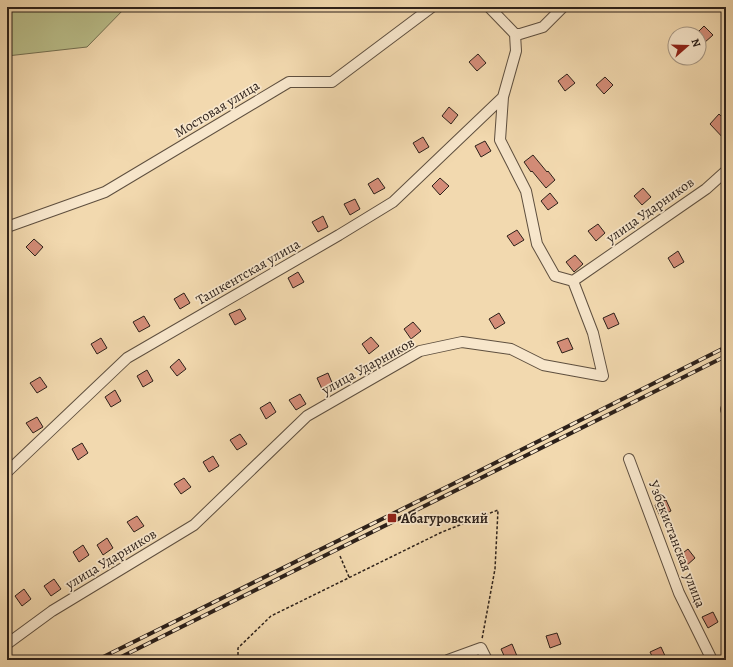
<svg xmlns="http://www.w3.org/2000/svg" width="733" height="667" font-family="Alegreya,serif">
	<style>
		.green { fill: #babf8b; stroke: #747052 }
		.building { fill: #d48d78; stroke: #2d211a }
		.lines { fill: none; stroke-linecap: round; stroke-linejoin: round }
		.minor-casing { stroke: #5e4f3f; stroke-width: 12 }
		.path { stroke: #2d211a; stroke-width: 1.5; stroke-dasharray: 3 2; stroke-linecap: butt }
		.minor { stroke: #f7e6cb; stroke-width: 10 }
		.rail-casing { stroke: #2d211a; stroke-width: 4 }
		.rail { stroke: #f7e6cb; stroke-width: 2.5; stroke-dasharray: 8; stroke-linecap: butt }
		.poi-dot { fill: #8f2418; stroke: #f7e6cb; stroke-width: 1.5 }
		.labels { text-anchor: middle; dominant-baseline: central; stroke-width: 3.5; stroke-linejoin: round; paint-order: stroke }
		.street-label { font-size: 14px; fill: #2d211a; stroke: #f7e6cb }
		.poi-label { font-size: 14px; font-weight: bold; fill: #2d211a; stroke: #f7e6cb; text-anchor: start }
	</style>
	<rect width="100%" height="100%" fill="#f2d9af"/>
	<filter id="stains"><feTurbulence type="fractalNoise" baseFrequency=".005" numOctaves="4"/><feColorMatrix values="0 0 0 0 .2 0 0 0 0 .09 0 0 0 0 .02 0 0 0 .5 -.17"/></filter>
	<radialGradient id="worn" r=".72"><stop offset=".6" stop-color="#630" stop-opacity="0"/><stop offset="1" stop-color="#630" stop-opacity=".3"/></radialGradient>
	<path class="green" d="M7,7H126L87,47L7,56Z"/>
	<path class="building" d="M704,26L713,35L704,43L699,38V31Z
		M478,54L486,63L477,71L469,62Z
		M567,74L575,83L565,91L558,81Z
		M605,77L613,85L604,94L596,85Z
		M449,107L458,115L451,124L442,116Z
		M719,114L726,121V141L710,124Z
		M423,137L429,147L419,153L413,143Z
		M485,141L491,151L481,157L475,146Z
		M533,155L547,172L548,171L555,180L546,188L532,171L531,172L524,162Z
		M378,178L385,188L374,194L368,184Z
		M440,178L449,186L440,195L432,186Z
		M643,188L651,197L642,205L634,196Z
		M550,193L558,203L548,210L541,201Z
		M355,199L360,209L350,215L344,204Z
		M323,216L328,227L318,232L312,222Z
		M598,224L605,233L596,241L588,231Z
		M517,230L524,240L514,246L507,236Z
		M34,239L43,247L35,256L26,247Z
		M678,251L684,262L674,268L668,258Z
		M575,255L583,264L574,272L566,262Z
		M298,272L304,282L293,288L288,278Z
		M184,293L190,303L180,309L174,299Z
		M240,309L246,319L235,325L229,314Z
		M499,313L505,323L495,329L489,319Z
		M614,313L619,324L608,329L603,318Z
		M144,316L150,326L139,332L133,322Z
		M413,322L421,331L411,339L404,329Z
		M371,337L379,346L369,354L362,344Z
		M101,338L107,348L97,354L91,344Z
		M568,338L573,349L562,353L557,342Z
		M179,359L186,369L177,376L170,367Z
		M147,370L153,381L143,387L137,376Z
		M328,373L333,385L322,389L317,378Z
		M40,377L47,387L37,393L30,383Z
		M115,390L121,401L111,407L105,397Z
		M300,394L306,404L296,410L289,400Z
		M270,402L276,412L266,419L260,408Z
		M37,417L43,427L33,433L26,423Z
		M240,434L247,444L237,450L230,440Z
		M82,443L88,453L78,460L72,449Z
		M213,456L219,466L209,472L203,462Z
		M184,478L191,487L181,494L174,484Z
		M666,500L671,511L660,516L655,505Z
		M137,516L144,526L134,532L127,522Z
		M107,538L113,548L103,555L97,545Z
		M83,545L89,555L79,562L73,552Z
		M688,549L695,558L686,566L679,556Z
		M54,579L61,589L51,596L44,586Z
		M24,589L31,599L22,606L15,596Z
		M713,612L718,622L708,628L702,617Z
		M557,633L561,644L550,648L546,636Z
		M512,644L517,656L506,660L501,649Z
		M661,647L666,658L661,660H654L650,652Z"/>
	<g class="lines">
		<defs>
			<path id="minor" d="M489,7L515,34
				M563,7L543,27L520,34H515L516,51L503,97L500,140L526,191L537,244L555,276L573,281
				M7,227L105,192L289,82H332L432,7
				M726,409V410
				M629,459L679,593L712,660
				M7,472L127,358L339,235L393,202L503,97
				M7,644L52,611L194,525L307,416L420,351L462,342L511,349L543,365L603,376L593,333L573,281L706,189L726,171
				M448,660L481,648L487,660"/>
		</defs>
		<use href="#minor" class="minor-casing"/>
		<path class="path" d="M340,556L349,577
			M238,660V648L271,616L442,532L498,510L495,569L482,639"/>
		<use href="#minor" class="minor"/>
		<defs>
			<path id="rail" d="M97,660L469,476L726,347
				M115,660L726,356"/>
		</defs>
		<use href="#rail" class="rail-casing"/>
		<use href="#rail" class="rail"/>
	</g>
	<rect class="poi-dot" x="387" y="513" width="10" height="10" rx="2"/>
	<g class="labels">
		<g class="street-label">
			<text transform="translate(217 109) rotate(-31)">Мостовая улица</text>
			<text transform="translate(650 210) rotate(-35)">улица Ударников</text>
			<text transform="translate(248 272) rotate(-30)">Ташкентская улица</text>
			<text transform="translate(368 366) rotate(-29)">улица Ударников</text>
			<text transform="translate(677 544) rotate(69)">Узбекистанская улица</text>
			<text transform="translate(111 559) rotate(-31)">улица Ударников</text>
		</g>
		<g class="poi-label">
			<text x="401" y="518">Абагуровский</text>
		</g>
	</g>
	<rect width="733" height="667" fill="none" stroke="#f2d9af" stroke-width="24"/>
	<rect x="8" y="8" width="717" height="651" fill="none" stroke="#2d211a" stroke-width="2"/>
	<rect x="12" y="12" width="709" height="643" fill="none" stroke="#2d211a"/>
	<g transform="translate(687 46) rotate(70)"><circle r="19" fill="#f7e6cb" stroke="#a69784"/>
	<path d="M0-3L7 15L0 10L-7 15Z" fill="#8f2418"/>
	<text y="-6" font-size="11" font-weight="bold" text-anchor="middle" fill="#2d211a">N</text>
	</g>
	<rect width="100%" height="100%" filter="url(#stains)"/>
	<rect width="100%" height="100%" fill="url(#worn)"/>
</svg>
